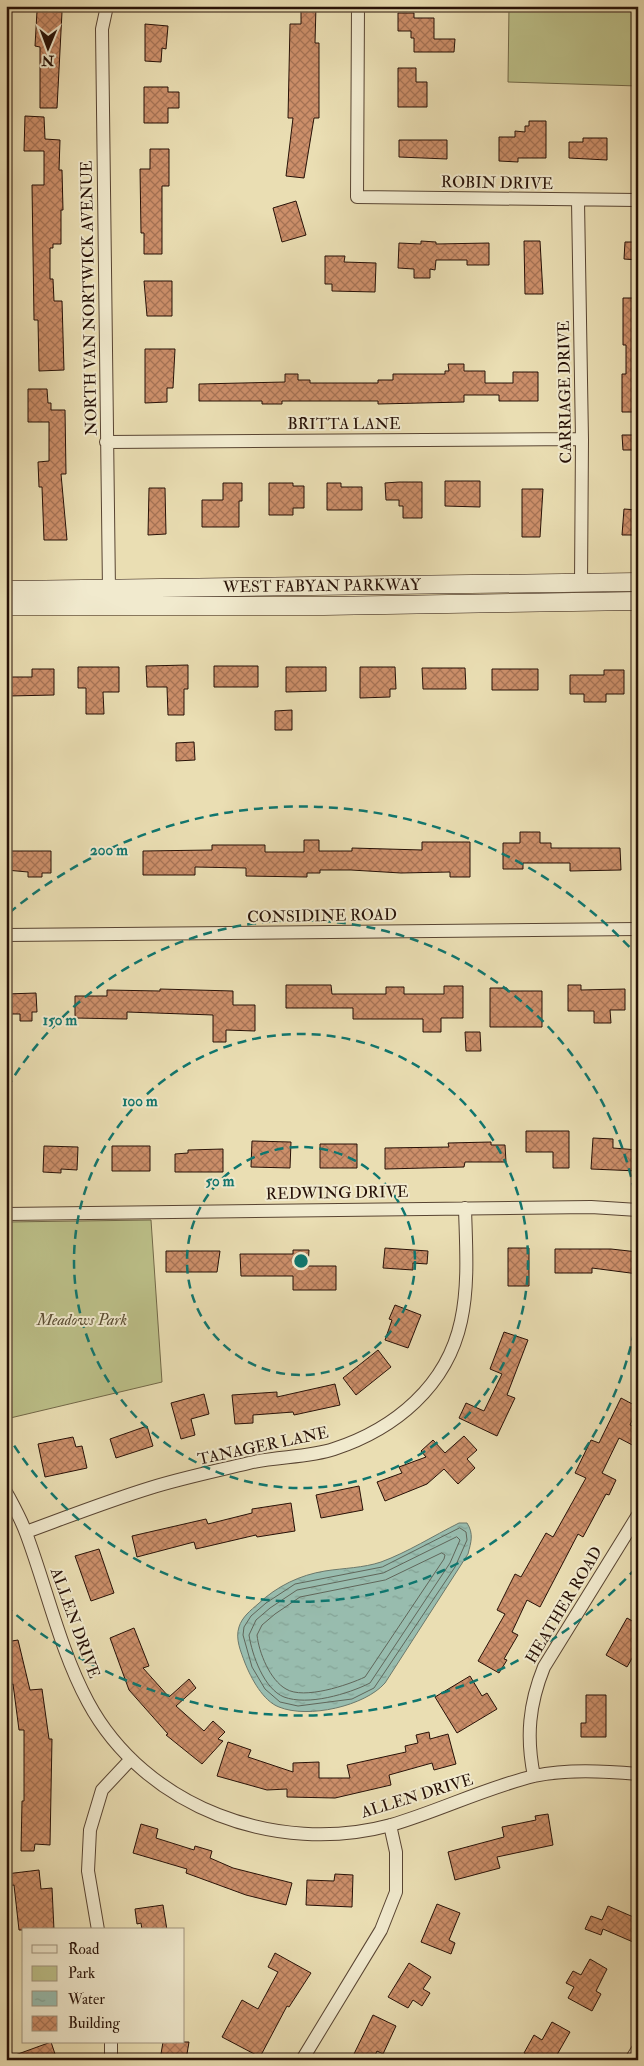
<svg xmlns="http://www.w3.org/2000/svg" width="644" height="2066" font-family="'IM FELL Double Pica',serif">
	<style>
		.green { fill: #bcc089; stroke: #726848 }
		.water { fill: url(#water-ripples); stroke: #6b786b }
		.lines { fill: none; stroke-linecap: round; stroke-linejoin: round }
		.shore { stroke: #60665a; stroke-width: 1 }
		.building { fill: url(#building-cross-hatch); stroke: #271107 }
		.street-casing { stroke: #584432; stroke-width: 14 }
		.secondary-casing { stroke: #271107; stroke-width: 19 }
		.street { stroke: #f1eace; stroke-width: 12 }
		.secondary { stroke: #f1eace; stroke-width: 18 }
		.ring { fill: none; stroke: #0f766e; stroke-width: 2.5; stroke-dasharray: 9 6 }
		.labels { text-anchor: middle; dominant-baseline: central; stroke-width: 4; stroke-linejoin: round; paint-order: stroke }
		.street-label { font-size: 16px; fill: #271107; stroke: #f1eace }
		.park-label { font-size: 16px; font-style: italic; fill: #5b4e34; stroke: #f1eace }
		.centre { fill: #0f766e; stroke: #f1eace; stroke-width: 2.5 }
		.ring-label { font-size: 15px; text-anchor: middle; font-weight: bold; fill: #0f766e; stroke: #f1eace; stroke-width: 4; stroke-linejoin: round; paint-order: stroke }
	</style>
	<defs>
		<pattern id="water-ripples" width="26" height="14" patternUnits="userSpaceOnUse" patternTransform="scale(1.25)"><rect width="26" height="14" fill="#98bcae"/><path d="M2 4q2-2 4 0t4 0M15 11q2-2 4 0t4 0" fill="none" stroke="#83a194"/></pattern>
		<pattern id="building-cross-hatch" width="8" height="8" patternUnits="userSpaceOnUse" patternTransform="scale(1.25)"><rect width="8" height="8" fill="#cc8f6a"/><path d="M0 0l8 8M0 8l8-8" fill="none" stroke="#a67355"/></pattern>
	</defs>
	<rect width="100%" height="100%" fill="#eadeb3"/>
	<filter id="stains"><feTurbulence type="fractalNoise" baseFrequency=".004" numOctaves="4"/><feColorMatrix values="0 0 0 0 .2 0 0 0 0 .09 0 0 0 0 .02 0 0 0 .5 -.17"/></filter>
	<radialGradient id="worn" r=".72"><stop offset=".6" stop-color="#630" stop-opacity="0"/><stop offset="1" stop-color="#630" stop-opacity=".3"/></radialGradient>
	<path class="green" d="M509,6H638V86L508,82Z
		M151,1220L162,1382L6,1419V1222Z"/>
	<path class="water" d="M459,1523H467C474,1534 471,1542 468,1554L385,1683C365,1706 308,1719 279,1707C263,1701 251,1678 245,1663C241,1652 235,1639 239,1627C242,1617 251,1610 258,1604C277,1586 300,1575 325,1571C344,1568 363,1568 381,1562C408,1552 433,1536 459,1523Z"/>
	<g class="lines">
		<path class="shore" d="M460,1528L466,1532L467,1540L455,1567L374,1688L352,1699L298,1706L280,1702L265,1689L252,1667L243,1635L244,1627L251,1616L266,1603L295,1584L382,1567Z
			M457,1537L460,1540L450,1563L370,1683C348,1694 308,1706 284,1697C264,1689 252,1655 249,1635L256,1620L270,1608L297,1590L383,1573Z
			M442,1553L445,1555L444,1559L365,1677C348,1685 304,1700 286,1689C270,1680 259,1653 257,1635L262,1625L275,1614L300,1597L385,1580Z"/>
	</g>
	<path class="building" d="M301,6H316L315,43H319V118H314L304,178L286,176L293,118H288L290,24H301Z
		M37,11L62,12L57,108H40V47L35,46Z
		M398,13H414V18H434V39H455L454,52H414V38H411V31H398Z
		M145,24L168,26L166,49L162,48L161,62L145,61Z
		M398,68H416V82H427V107H398Z
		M144,87H168V92H179V108H168V123H144Z
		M25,116L44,117L45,139L60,140L59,170H62L63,210H61V244H53V248H50V279H53L54,301H62L64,370L39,371L38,320H34L32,185H44V151H24Z
		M529,121H546V158H518V162L499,161V137H515V131L525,132V126H529Z
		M583,138H607V160L569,158V142H583Z
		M399,140H447V159L399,157Z
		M150,149H169V186H162V254H144V233H141L140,169H150Z
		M296,201L306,235L282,242L273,208Z
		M421,241L436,242V244L489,243V265H467V260H436L435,270L430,269V278H414V269L398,268L399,243L421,244Z
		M524,241H540L543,294H525Z
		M625,242H638V260L624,259Z
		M325,256H345L344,262L376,263L375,292L332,291V284H325Z
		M144,281H172V316H147Z
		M623,298H638V412H622V374H626V345H623Z
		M145,349H175L173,388H167V402L145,403Z
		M448,364H464V371H485V383H513V372H538V401H499V395H464V402L378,404V401H282V404H262V401H199V384L285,382V374H298V380H310V383H378V380H393V374H445V371H449Z
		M28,389H47L48,403H51V410H65L66,474H61L67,540H44L42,487H39L38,462L49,461V422H28Z
		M622,435H638V450H623Z
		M445,481H480V507L445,506Z
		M399,482H422V518H403V506H399V500H386L385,483Z
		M223,483H242V501H239V527H202V500H223Z
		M269,483H293V486H304V508H293V515H269Z
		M327,483H341V487H362V510H327Z
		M149,488H165L166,534L148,535Z
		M522,489H543L540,537H522Z
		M624,509L638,510V535H622Z
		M188,665V689H184V715H168L167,687H147L146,666Z
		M214,666H258V687H214Z
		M78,667H119V692H103L104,714H86V688H78Z
		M286,667H326V691L286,692Z
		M360,667H395L396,689H390V697L360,698Z
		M422,668H465L466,689H423Z
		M32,669H54V695L9,696V677H32Z
		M492,669H538V690H492Z
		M604,670H624V694H606V702H584V694H570V675H604Z
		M292,710V730H275V711Z
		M194,742L195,760L176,761V743Z
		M520,832H540V843H551V848H620L621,870L570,871V863H523V869H503V843H520Z
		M304,840H319V851H352V848L422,850V842H470V877H450V872L401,873L351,870H320V873H307V877L246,876V868L195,867V875H143V851L212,850V845H265V852H304Z
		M6,851H51V873H42V877H28V872L6,870Z
		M286,985H331L332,994H386V987H404V994H444V986H463V1018H441V1032H423V1019H353V1008H286Z
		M568,985H581V990L625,989V1010H610L611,1023H594V1011H568Z
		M490,988H507V991H542V1027H490Z
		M160,989L233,991V1005H255V1031L226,1030V1042H213V1015L127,1012V1019L75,1018V996H107V990L160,991Z
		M36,993L37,1012H32V1021H20V1014H6V994Z
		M465,1032H480L481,1051H466Z
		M526,1131H569V1168H553V1152H526Z
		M593,1138L613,1139V1148L638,1150V1171L591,1169Z
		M252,1141L291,1142L290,1168L251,1167Z
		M491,1142V1145H505L506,1162H465L464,1167L385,1169V1148L449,1147L448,1143Z
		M320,1144H357V1168H320Z
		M44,1146L78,1147L77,1170L61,1169V1173L43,1172Z
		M112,1146H150V1171H112Z
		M223,1149V1172H175V1154L188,1153V1150Z
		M385,1248L428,1251L427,1264L413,1263V1270L383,1268Z
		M508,1248H529V1286H508Z
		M555,1249H611L638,1252V1274L592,1268V1273H555Z
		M293,1250H309L308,1266H336V1290H293V1276H241L240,1254H293Z
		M166,1251H220L217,1272H166Z
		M395,1305L421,1315L408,1348L385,1340L392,1320L389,1319Z
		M504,1332L528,1340L507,1395L515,1398L497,1436L459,1418L466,1403L484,1411L502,1374L490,1369Z
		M378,1350L391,1367L356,1395L343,1378Z
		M335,1384L340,1405L294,1415L293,1412L253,1415V1423L235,1424L232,1395L277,1392V1397Z
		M204,1394L209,1414L191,1419L195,1435L181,1439L171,1403Z
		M621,1398L638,1407L630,1425L638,1429V1448L619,1438L602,1473L616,1480L609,1495L606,1494L583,1537L578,1534L540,1607L527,1600L512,1632L518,1635L504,1659L507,1660L499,1673L478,1661L505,1614L497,1610L515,1574L521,1577L546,1533L553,1537L586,1478L575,1473L591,1440L599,1443Z
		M147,1426L153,1446L116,1458L110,1439Z
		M464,1436L477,1450L467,1459L475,1468L458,1484L444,1469L427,1484L385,1501L377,1482L402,1473L399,1467L426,1457L421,1451L433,1440L445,1453Z
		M73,1437L76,1447L82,1446L87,1468L45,1477L38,1444Z
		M359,1486L363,1510L321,1518L316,1495Z
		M291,1503L295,1531L257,1537L256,1535L196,1549L194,1542L137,1557L132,1536L206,1519L208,1524L252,1513V1509Z
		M99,1549L114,1593L91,1601L75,1556Z
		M627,1618L638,1624V1648L627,1667L606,1655Z
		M134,1628L149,1666L143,1668L169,1697L189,1679L196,1688L176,1706L204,1731L213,1721L225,1732L218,1739L223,1741L202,1764L166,1735L168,1734L129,1690L110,1638Z
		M18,1640L30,1690L42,1689L49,1739H52L50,1845L35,1844L34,1851H21L22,1801H24V1730H19L13,1684L6,1686V1642Z
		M470,1676L482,1696L487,1693L497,1709L457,1733L435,1697Z
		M586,1695H606V1737H581V1723H586Z
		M429,1732L430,1739L448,1734L456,1764L434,1770L432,1763L389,1775L391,1785L335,1798L287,1797V1789L267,1790L217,1776L228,1742L251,1750L248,1757L293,1772V1763L319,1762V1778H350L347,1765L406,1752L405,1746L418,1743L416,1735Z
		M548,1814L553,1845L497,1857L500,1868L455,1880L448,1852L504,1837L502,1827L536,1820L535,1816Z
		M141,1824L158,1829L156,1838L194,1850L195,1846L212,1851L210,1858L233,1868L292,1883L286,1905L246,1895L186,1873L187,1869L133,1853Z
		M39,1870L41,1889L52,1888L54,1930H19L14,1885L6,1886V1874Z
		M335,1874L353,1875L352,1907L306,1905L307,1880L334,1881Z
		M437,1904L460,1913L449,1940L455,1943L451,1954L421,1942Z
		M163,1905L167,1930H142L141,1923L137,1924L135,1909Z
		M608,1906L638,1919V1931L633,1942L603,1929L601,1935L585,1929L591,1916L602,1920Z
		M275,1953L311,1973L289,2007L287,2006L260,2057L222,2037L242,2000L258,2009L278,1972L268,1967Z
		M590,1959L607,1969L596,1991L601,1994L592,2011L568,1998L574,1987L566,1983L573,1971L581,1975Z
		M409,1963L431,1977L423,1989L430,1993L422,2006L413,2000L408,2008L388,1997Z
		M373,2015L396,2026L383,2054L377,2051L373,2060H361L353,2056Z
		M552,2022L570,2032L554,2060H536L524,2053L534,2035L542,2040Z
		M51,2042L57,2060H7V2058Z
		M163,2042H189L186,2060H160Z"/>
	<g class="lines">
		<defs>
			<path id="street" d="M107,6L102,29L109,590
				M358,6L357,197L638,200
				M578,201L582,439L581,584
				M106,442L582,439
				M6,935L638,929
				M6,1214L591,1207L638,1210
				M6,1492C13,1505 21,1519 26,1533C47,1589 60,1650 88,1702C145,1808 277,1856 391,1825C439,1811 485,1788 534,1776C567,1769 604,1771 638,1774
				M26,1532C67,1517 108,1501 150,1488C182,1478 216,1471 249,1463C277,1456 307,1458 334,1449C395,1429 447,1386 461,1321C469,1285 466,1245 465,1208
				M534,1776C526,1737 529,1704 544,1667L638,1515
				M98,1930L88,1871L90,1830L102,1790L131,1759
				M111,2042V2060
				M302,2060L381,1930L396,1892V1852L390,1825
				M631,2060L638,2049"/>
			<g id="secondary">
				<path id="s1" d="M6,590L638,582"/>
				<path d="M6,606H324L638,601"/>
			</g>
		</defs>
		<use href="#street" class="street-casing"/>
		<use href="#secondary" class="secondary-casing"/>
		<use href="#street" class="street"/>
		<use href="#secondary" class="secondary"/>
	</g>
	<g class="ring">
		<circle cx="301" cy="1261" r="114"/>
		<circle cx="301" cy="1261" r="227"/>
		<path d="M637 1317A341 341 0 0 1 7 1434M7 1088A341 341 0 0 1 637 1205"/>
		<path d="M636 1568A454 454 0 0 1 9 1609M9 913A454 454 0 0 1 636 954"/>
	</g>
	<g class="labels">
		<g class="street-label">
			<text transform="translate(497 183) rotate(1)">ROBIN DRIVE</text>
			<text transform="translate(89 298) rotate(-91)">NORTH VAN NORTWICK AVENUE</text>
			<text transform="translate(565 392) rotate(-91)">CARRIAGE DRIVE</text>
			<text x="344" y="424">BRITTA LANE</text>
			<text stroke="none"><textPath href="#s1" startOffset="316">WEST FABYAN PARKWAY</textPath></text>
			<text transform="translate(322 916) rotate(-1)">CONSIDINE ROAD</text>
			<text transform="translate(337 1193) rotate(-1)">REDWING DRIVE</text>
			<text transform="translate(263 1446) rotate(-12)">TANAGER LANE</text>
			<text transform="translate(564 1605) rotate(-59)">HEATHER ROAD</text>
			<text transform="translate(75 1623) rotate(70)">ALLEN DRIVE</text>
			<text transform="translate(417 1796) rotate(-17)">ALLEN DRIVE</text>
		</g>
		<g class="park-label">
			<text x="82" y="1320">Meadows Park</text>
		</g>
	</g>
	<circle cx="301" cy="1261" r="8" class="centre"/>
	<g class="ring-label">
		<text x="109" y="855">200 m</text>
		<text x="60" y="1025">150 m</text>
		<text x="140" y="1106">100 m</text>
		<text x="220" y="1186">50 m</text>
	</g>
	<rect width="644" height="2066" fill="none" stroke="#eadeb3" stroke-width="25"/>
	<rect x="8" y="8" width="629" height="2051" fill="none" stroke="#271107" stroke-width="2.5"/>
	<rect x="12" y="12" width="619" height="2041" fill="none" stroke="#271107"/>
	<rect x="22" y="1928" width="162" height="115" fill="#f1eace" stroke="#a0937e"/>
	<rect x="32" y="1945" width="25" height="8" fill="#f1eace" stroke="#a0937e"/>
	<text x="68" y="1954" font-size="15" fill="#271107">Road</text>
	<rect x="32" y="1966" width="25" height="15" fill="#bcc089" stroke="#a0937e"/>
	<text x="68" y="1978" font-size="15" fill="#271107">Park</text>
	<rect x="32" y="1991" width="25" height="15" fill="url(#water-ripples)" stroke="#a0937e"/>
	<text x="68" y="2004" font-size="15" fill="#271107">Water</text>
	<rect x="32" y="2016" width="25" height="15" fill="url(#building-cross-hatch)" stroke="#a0937e"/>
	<text x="68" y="2028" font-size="15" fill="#271107">Building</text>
	<g transform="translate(48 48) rotate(181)" stroke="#f1eace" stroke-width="4" paint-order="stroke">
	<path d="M0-4L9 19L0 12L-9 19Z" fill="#271107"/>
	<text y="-8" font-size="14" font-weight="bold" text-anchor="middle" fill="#271107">N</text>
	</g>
	<rect width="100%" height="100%" filter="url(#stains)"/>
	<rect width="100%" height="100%" fill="url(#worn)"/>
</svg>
